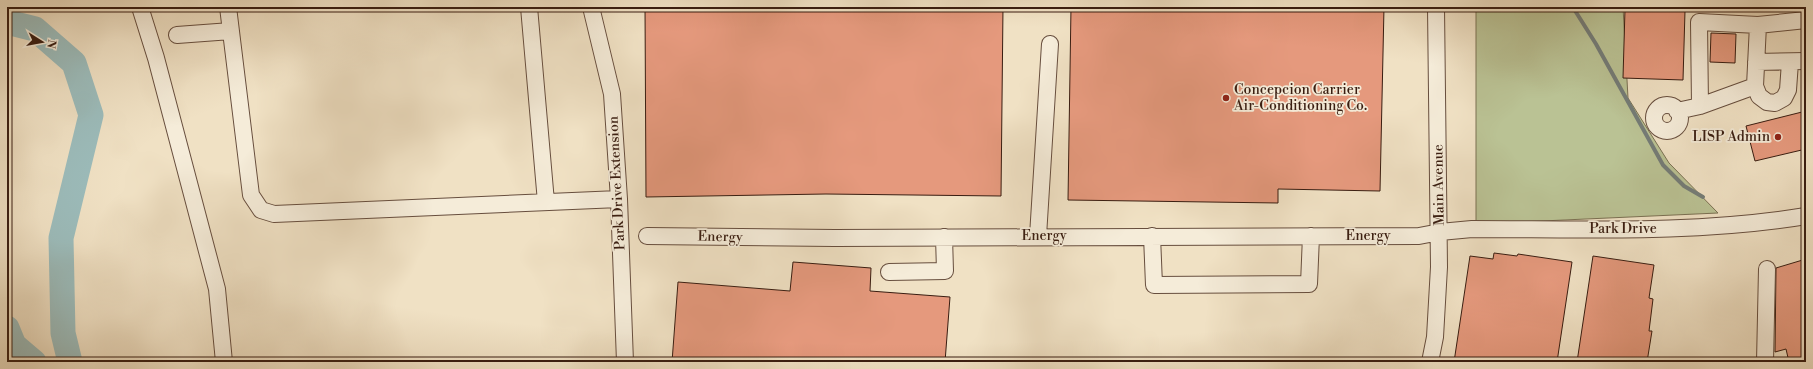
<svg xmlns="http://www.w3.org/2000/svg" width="1813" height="369" font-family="'Libre Bodoni',serif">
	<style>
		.green { fill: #bac294; stroke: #7a7052 }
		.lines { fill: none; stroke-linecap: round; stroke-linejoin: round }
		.stream { stroke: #747c77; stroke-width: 4 }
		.river { stroke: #9cbcbb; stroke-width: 25 }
		.building { fill: #e5997d; stroke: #391d11 }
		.minor-casing { stroke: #674e3e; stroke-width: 18 }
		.minor { stroke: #f5ecd9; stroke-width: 16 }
		.poi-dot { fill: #8f2418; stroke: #f5ecd9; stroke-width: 1.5 }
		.labels { text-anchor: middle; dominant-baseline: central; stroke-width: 3.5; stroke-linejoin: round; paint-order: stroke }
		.poi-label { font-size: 14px; fill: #391d11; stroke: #f5ecd9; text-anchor: start }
		.street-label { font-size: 14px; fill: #391d11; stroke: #f5ecd9 }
	</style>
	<rect width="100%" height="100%" fill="#f0e1c4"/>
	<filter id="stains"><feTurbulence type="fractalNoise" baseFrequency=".005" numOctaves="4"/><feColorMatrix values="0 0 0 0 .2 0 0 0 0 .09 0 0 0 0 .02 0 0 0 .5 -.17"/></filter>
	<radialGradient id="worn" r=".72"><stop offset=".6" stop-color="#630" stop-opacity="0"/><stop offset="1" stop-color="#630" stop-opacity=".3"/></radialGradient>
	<path class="green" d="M1476,7H1623L1628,98L1669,163L1718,213L1476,224Z"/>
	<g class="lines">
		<path class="stream" d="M1571,7L1574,9L1596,44L1663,165L1684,186L1703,197"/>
		<path class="river" d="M7,22L35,29L74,63L91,115L61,238L63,333L70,362
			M7,328L14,345L34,362"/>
	</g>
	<path class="building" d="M645,7H1003L1001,196L826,194L646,197Z
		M1071,7H1384L1380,191L1278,189V203L1068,200Z
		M1625,9L1685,11L1683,80L1623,78Z
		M1711,33L1736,34L1735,63L1710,62Z
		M1806,111V149L1755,161L1746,126Z
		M1494,253L1517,256L1518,254L1572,262L1557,362H1454L1470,256L1493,259Z
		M1593,256L1654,265L1649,298L1653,299L1649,331H1652L1647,362H1577Z
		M1806,259V362H1789L1786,349L1775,352L1776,268Z
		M793,262L871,268L870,291L950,297L945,362H672L678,282L790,291Z"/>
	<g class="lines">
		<defs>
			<path id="minor" d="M140,7L156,58L217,289L224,362
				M228,7L251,195L261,210L274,214L619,199
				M529,7L546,202
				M591,7L612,94L619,199L625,362
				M1758,25L1755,86L1759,96L1767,102L1775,103L1784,98L1788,90L1790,62
				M177,35L231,31
				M1756,62L1806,61
				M1654 118a13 13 0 1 1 26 0a13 13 0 1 1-26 0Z
				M1700,106L1699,22L1758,25L1806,20
				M1677,111L1700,106L1755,86
				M647,236L835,238L1419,236L1440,232L1472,229C1583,229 1696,234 1806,216
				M1038,236L1050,44
				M1152,236L1154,285L1309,284L1311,236
				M889,272L945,271L944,237
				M1430,362L1435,337L1439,267L1436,7
				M1765,362L1767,269"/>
		</defs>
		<use href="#minor" class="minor-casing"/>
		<use href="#minor" class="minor"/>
	</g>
	<g class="poi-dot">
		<circle cx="1226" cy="98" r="4"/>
		<circle cx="1778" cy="137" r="4"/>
	</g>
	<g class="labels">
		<g class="poi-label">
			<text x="1234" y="90">Concepcion Carrier<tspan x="1234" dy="16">Air-Conditioning Co.</tspan></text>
			<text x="1770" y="137" text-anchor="end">LISP Admin</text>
		</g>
		<g class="street-label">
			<text transform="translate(617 183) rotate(-93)">Park Drive Extension</text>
			<text transform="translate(1439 185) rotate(-91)">Main Avenue</text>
			<text x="1623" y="229">Park Drive</text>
			<text x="1044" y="236">Energy</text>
			<text x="1368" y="236">Energy</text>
			<text transform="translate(720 237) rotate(1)">Energy</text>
		</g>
	</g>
	<rect width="1813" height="369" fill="none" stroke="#f0e1c4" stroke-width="24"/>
	<rect x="8" y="8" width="1797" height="353" fill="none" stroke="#391d11" stroke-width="2"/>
	<rect x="12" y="12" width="1789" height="345" fill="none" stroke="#391d11"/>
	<g transform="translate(42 42) rotate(101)" stroke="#f5ecd9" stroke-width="3" paint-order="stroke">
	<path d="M0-3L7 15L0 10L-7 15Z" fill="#391d11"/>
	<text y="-6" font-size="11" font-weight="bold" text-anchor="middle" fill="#391d11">N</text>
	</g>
	<rect width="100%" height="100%" filter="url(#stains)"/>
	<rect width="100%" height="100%" fill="url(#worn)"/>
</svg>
